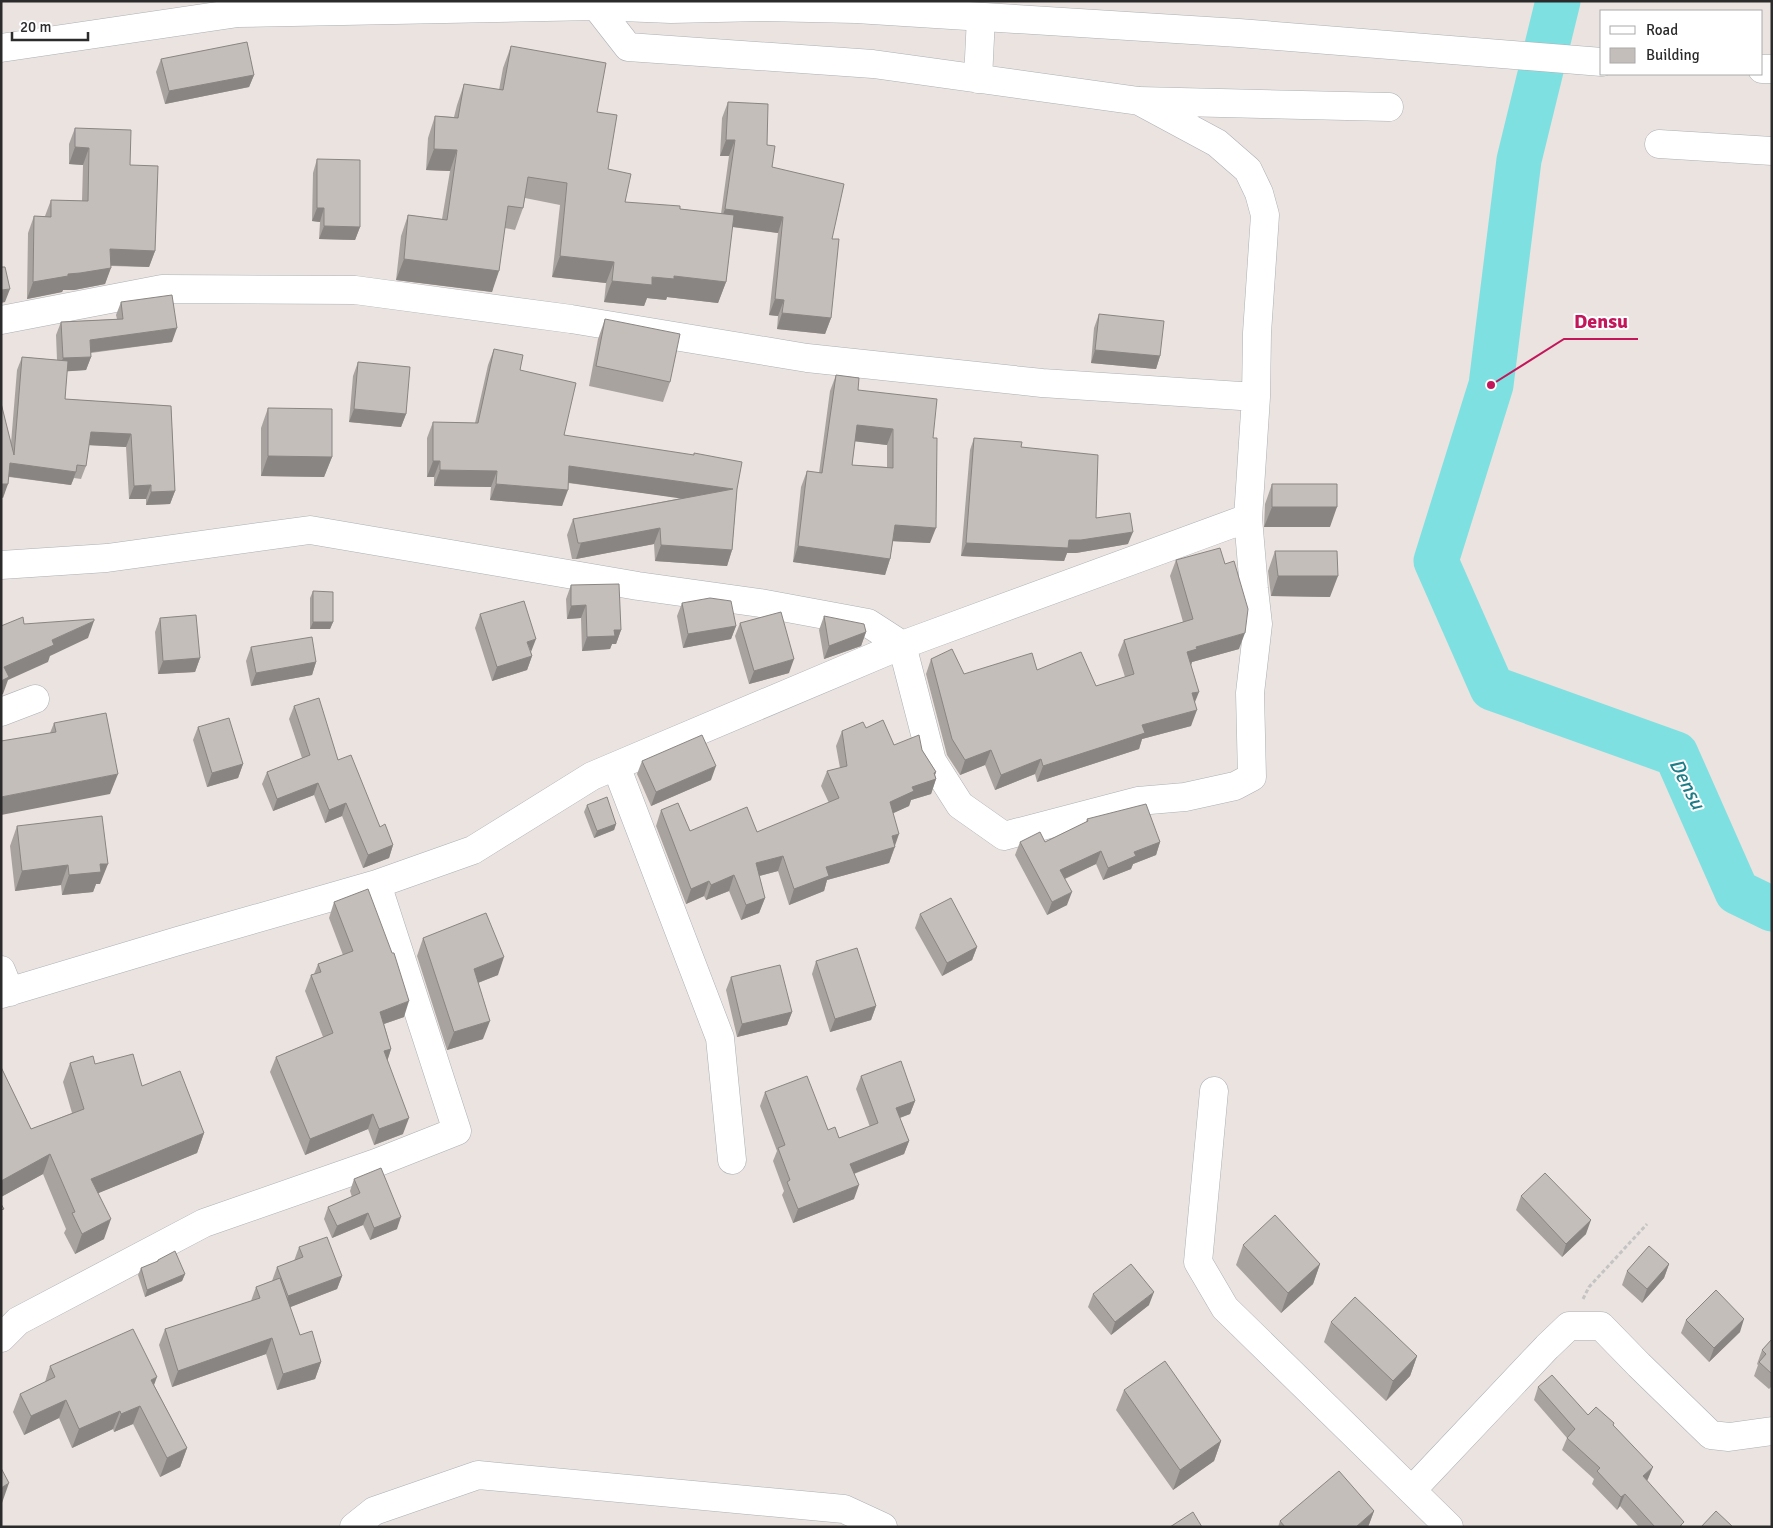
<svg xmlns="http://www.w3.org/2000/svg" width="1773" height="1528" font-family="Signika,sans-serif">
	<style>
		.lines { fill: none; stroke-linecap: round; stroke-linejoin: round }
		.river { stroke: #7fe0e1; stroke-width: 45 }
		.street-casing { stroke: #abb0b6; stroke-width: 29 }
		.secondary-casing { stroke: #abb0b6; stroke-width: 29 }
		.path { stroke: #c4c4c4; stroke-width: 3; stroke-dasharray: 4 2.5; stroke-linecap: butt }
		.street { stroke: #fff; stroke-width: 28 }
		.secondary { stroke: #fff; stroke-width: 28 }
		.wall { fill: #a9a3a0; fill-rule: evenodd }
		.shaded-wall { fill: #898582 }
		.building { fill: #c4beba; stroke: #898582; fill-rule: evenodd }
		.labels { text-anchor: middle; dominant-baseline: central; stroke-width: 4; stroke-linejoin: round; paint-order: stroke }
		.water-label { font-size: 20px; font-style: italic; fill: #1d7d87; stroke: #fff }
		.leader { fill: none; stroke: #c2185b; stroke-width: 2 }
		.callout-dot { fill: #c2185b; stroke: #fff; stroke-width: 2 }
		.callout-label { font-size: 20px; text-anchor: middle; font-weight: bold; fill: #c2185b; stroke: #fff; stroke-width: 4; stroke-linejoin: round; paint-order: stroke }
	</style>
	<rect width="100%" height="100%" fill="#ebe3df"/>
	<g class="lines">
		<path class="river" d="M1558,1L1519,160L1491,385L1436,561L1492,688L1676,754L1737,892L1772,909"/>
		<defs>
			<path id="street" d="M596,1V6L628,47L873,64L1139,101L1389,107
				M978,79L981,17
				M1659,144L1772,151
				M1,320L162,289L355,290L571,319L807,358L1042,383L1256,397
				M1,565L107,558L310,530L638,586L760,603L868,623L902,645L932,761L960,805L1004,836L1138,801L1185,797L1235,786L1252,777L1250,693L1258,624L1254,589L1248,518
				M1,712L35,699
				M616,766L720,1038L732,1160
				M1,970L10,992
				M1,994L178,941L377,884L473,850L592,776L902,645L1248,518L1256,397L1257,333L1265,215L1259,193L1248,170L1217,143L1139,101
				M1214,1091L1198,1262L1225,1308L1449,1527
				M1,1338L18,1321L204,1223L376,1163L457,1131L377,884
				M1412,1490L1547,1347L1569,1326H1601L1639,1365L1711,1435L1729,1437L1772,1431
				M354,1527L374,1511L478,1475L844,1509L883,1527"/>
			<path id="secondary" d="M1,48L238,13L596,6L671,9L763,7L856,9L1239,33L1602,62
				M1762,69H1772"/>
		</defs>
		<use href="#street" class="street-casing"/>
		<use href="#secondary" class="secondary-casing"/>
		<path class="path" d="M1583,1299L1589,1287L1647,1224"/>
		<use href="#street" class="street"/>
		<use href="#secondary" class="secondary"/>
	</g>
	<path class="wall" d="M511,46L597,112L608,169L625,202L721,214L729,156H720L722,118L728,102L767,145L772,167L832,239L831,318L825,334L777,329L778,316L769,315L778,233L732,227L726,282L718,303L667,297L666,300L647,298L644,306L604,302L606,283L552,277L560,205L525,198L523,208L515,230L505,228L492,292L396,280L401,236L408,215L442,219L450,171L426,170L428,138L435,116L454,117L457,105L464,84L499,90L503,68Z
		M161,59L254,75L249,87L165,104L156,72Z
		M75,128L130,165L155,251L149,267L111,266L105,284L74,290H63L62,292L27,299L28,233L34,216H45L51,200L82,201L83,165L69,164V144Z
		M317,159L360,227L355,240L319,239L320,222L312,221L313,173Z
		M121,302L172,342L91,353V357L86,370L67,371L65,399L171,406L175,491L170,504L146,505V499H129L126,447L89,445L86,466L81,479L74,478L71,485L9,477L3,498L11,443L17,370L22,357L57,360L56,335L61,322L117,319L116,315Z
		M1099,314L1160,356L1156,369L1091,363L1094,328Z
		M605,319L670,382L663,402L589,386L598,339Z
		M494,349L520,370L564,435L737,489L732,550L727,566L655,561L654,544L576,559H572L567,535L573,519L682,498L568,483L562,506L490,500L491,487L434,486V477H427V438L433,422L475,423L488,365Z
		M358,362L406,414L401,427L349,422L353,376Z
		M836,375L933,438L930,543L893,541L890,559L885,575L793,562L801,487L807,471L819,473L830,391ZM855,441L887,445V467L852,465Z
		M268,408L332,457L324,477L261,476V428Z
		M974,438L1021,447L1096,518L1128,544L1076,553H1067L1064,561L961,556L970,450Z
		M1272,484L1330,527H1264L1265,504Z
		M1275,551L1330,597L1271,596L1268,571Z
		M1176,560L1239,649L1192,662L1191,665L1195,702L1191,726L1142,739L1139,749L1037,782L1035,774L995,790L985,765L960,775L947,755L926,674L931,659L964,674L1037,670L1096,686L1125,677L1118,655L1124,640L1183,622L1170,576Z
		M571,585L621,630L616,644H612L610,649L582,651L581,618L567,619L566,599Z
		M313,591L333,622L330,629H310V598Z
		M682,603L736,626L731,639L683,648L677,616Z
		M480,614L531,652L532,656L527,670L492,681L475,628Z
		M824,616L866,632L861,646L824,659L819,630Z
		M160,618L200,658L195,672L158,674L155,632Z
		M740,623L789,673L749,684L735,636Z
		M251,647L316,662L312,675L251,686L246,661Z
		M294,706L338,760L380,827L393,845L389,858L363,868L342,816L325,823L314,795L273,811L262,784L267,772L302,758L289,719Z
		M54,723L110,794L50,733Z
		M198,727L243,764L238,778L207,787L193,740Z
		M866,728L894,745L922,750L936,772L935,775L936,779L931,794L911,800L909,806L893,813L895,847L889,863L827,880L824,891L789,905L778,871L759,876L765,898L759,913L741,920L729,891L706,900L704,896L686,904L656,826L661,810L690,831L757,832L829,803L821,786L827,771L840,768L836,746L842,731Z
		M642,761L711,780L651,806L637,774Z
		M587,805L616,824L614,830L594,838L584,812Z
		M1087,819L1160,842L1156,855L1133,864L1131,869L1103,880L1096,864L1065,879L1067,905L1047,915L1015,855L1020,842H1045L1086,822Z
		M17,826L100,884H96L93,892L62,895L61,885L15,891L10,846Z
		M334,902L404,1017L384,1024L391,1049L387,1061L403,1134L374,1145L368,1129L305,1155L270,1072L276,1057L323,1037L305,991L311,975L314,974L318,964L343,955L329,918Z
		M920,914L977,947L972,960L942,976L915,928Z
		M423,938L498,975L478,983L483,1039L447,1050L417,956Z
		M816,961L876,1006L871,1020L830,1032L812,974Z
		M731,977L792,1012L787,1025L737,1037L726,990Z
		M70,1063L95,1064L142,1086L204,1133L197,1153L98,1193L104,1239L75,1254L64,1233L66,1229L43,1174L1,1197V1067L31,1129L72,1113L63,1082Z
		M861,1076L915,1101L910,1114L900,1118L909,1141L904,1154L854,1174V1199L793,1223L782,1195L784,1191L773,1161L777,1151L760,1106L765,1092L828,1130L839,1138L870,1127L856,1089Z
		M354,1179L397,1229L370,1240L363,1225L332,1238L324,1219L328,1207L352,1197L350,1191Z
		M1521,1196L1586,1234L1562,1257L1516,1210Z
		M1243,1245L1320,1264L1313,1284L1281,1313L1236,1265Z
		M299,1247L342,1276L337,1289L290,1307L300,1335L321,1362L315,1379L277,1390L266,1354L172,1387L159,1345L165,1329L251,1301L256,1287L272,1281L277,1267L294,1261Z
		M158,1260L185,1274L182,1281L145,1297L138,1275L141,1268L157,1262Z
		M1669,1264L1664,1278L1642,1303L1622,1285L1627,1271Z
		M1093,1294L1149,1305L1111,1335L1088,1307Z
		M1686,1320L1740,1332L1709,1362L1681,1333Z
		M1331,1322L1417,1356L1410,1376L1386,1401L1324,1342Z
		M1772,1339V1386L1769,1389L1754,1376L1758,1365L1757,1364L1762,1350Z
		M50,1366L154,1385L187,1448L180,1467L160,1477L133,1424L114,1432L113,1429L72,1448L59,1418L24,1435L13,1412L20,1394L45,1382Z
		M1538,1387L1588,1415L1648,1479L1647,1481L1683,1527H1639L1620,1506L1617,1510L1592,1484L1594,1479L1562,1450L1567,1438L1534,1400Z
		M1124,1390L1221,1441L1214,1461L1173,1490L1116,1410Z
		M1374,1511L1368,1527H1278L1280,1521Z"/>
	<path class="shaded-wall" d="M254,75L249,87L165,104L169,91Z
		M726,140H735L729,156H720Z
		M75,147L89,148L83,165L69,164Z
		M434,149L457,150L450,171L426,170Z
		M317,208H324L320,222L312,221Z
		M725,209L783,217L778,233L719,225Z
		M324,226L360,227L355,240L319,239Z
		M110,249L155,251L149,267L104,265Z
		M560,256L614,262L606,283L552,277Z
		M404,259L499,271L492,292L396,280Z
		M111,268L105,284L74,290H63L62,292L27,299L33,282L68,274Z
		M674,276L726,282L718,303L667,297L666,300L647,298L644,306L604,302L612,281Z
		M10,289L5,302L1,303V290Z
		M775,299L784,300L778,316L769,315Z
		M782,313L831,318L825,334L777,329Z
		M177,328L172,342L85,353L90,340Z
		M1095,350L1160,356L1156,369L1091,363Z
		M91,357L86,370L58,372L63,358Z
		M354,409L406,414L401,427L349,422Z
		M857,425L893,429L887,445L852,441Z
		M91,432L131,434L126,447L86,445Z
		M268,456L332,457L324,477L261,476Z
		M433,461H440L434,477H427Z
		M10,463L76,472L71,485L5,476Z
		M569,466L733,489L727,505L564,482Z
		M440,470L497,471L491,487L434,486Z
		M1,484H8L3,498L1,497Z
		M496,484L568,490L562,506L490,500Z
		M151,485L146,499H129L134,486Z
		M175,491L170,504L146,505L151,492Z
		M1272,507H1337L1330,527H1264Z
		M895,525L936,528L930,543L889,541Z
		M660,528L654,544L576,559L581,543Z
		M1133,532L1128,544L1076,553H1067L1064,561L961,556L966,543L1069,540Z
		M661,545L732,550L727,566L655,561Z
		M798,546L890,559L885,575L793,562Z
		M1278,576H1338L1330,597L1271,596Z
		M586,605L581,618L567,619L571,606Z
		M94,621L88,638L50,656L48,662L8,680L3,694L1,695V676L4,667L52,640Z
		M313,622H333L330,629H310Z
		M736,626L731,639L683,648L688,634Z
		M614,630H621L616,644H612L610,649L582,651L587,637Z
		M866,632L861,646L824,659L829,646Z
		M1245,633L1239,649L1192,662L1191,665L1181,668L1187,652L1196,647Z
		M536,639L531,652L527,642Z
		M532,656L527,670L492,681L497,667Z
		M200,658L195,672L158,674L163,661Z
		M794,659L789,673L749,684L754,671Z
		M316,662L312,675L251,686L256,673Z
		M1199,692L1193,707L1192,693Z
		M1197,710L1191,726L1142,739L1139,749L1037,782L1043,766L1142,725Z
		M991,750L985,765L960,775L965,760Z
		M1041,759L1035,774L995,790L1001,775Z
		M243,764L238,778L207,787L212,773Z
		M716,766L711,780L651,806L656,792Z
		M936,772L933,780L936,779L931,794L911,800L909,806L885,817L890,802Z
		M118,774L110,794L1,815V797Z
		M318,783L314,795L273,811L277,799Z
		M346,803L342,816L325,823L329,810Z
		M616,824L614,830L594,838L597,831Z
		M899,834L889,863L827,880L824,891L789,905L794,889L826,867L892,836Z
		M1160,842L1156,855L1133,864L1131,869L1103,880L1108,868L1134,852Z
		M393,845L389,858L363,868L368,855Z
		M1101,851L1096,864L1055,883L1060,870Z
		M783,856L778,871L751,878L756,863Z
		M100,864H108L100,884H96L93,892L62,895L69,875Z
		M68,865L61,885L15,891L22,871Z
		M734,875L729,891L706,900L711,885Z
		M709,881L704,896L686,904L691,889Z
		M1072,892L1067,905L1047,915L1052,902Z
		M765,898L759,913L741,920L746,905Z
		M977,947L972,960L942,976L947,963Z
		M504,957L498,975L467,987L474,969Z
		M409,1001L404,1017L375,1027L380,1012Z
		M876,1006L871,1020L830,1032L835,1019Z
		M792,1012L787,1025L737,1037L742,1024Z
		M490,1021L483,1039L447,1050L454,1032Z
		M391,1049L386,1065L384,1051Z
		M915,1101L910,1114L891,1121L896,1108Z
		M373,1114L368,1129L305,1155L310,1139Z
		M409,1118L403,1134L374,1145L379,1129Z
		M204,1133L197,1153L84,1199L91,1179Z
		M909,1141L904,1154L845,1177L850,1164Z
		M50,1154L43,1174L1,1197V1181Z
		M859,1185L854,1199L793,1223L798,1209Z
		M368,1213L363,1225L332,1238L337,1226Z
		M401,1217L397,1229L370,1240L374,1228Z
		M111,1219L104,1239L75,1254L82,1234Z
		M1591,1220L1586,1234L1562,1257L1566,1244Z
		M1320,1264L1313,1284L1281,1313L1288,1293Z
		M1669,1264L1664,1278L1642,1303L1647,1289Z
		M185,1274L182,1281L145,1297L147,1290Z
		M342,1276L337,1289L283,1310L288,1296Z
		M1154,1292L1149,1305L1111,1335L1115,1322Z
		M1744,1319L1740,1332L1709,1362L1714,1348Z
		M272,1338L266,1354L172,1387L178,1371Z
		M1417,1356L1410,1376L1386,1401L1393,1381Z
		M321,1362L315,1379L277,1390L283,1374Z
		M157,1377L150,1396L151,1380Z
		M66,1400L59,1418L24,1435L31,1416Z
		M140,1406L133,1424L114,1432L121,1414Z
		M120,1411L113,1429L72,1448L79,1429Z
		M1221,1441L1214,1461L1173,1490L1180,1470Z
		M187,1448L180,1467L160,1477L167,1458Z
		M1653,1467L1648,1479L1638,1489L1643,1476Z
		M9,1483L2,1503L1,1504V1488Z
		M1625,1494L1620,1506L1617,1510L1621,1497Z
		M1374,1511L1368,1527H1356Z"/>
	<path class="building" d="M247,42L254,75L169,91L161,59Z
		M511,46L606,63L597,112L617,115L608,169L631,174L625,202L680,206V209L734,215L726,282L674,276V279L652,277V285L612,281L614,262L560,256L567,183L528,177L523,208L508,206L499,271L404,259L408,215L447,220L457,150L434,149L435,116L458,118L464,84L503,90Z
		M728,102L768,104L767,145L775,146L772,167L844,184L832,239H839L831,318L782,313L784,300L775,299L783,217L725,209L735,140H726Z
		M75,128L131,130L130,165L158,166L155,251L110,249L111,268L80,273L68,274V276L33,282L34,216L51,217V200L88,201L89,148L75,147Z
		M317,159L360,160V227L324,226V208H317Z
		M1,267H5L10,289L1,290Z
		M172,295L177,328L90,340L91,357L63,358L61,322L123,319L121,302Z
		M1099,314L1164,321L1160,356L1095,350Z
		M605,319L680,334L670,382L596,366Z
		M494,349L523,355L520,370L576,383L564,435L694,455V453L742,462L737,489L732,550L661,545L660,528L581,543H578L573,519L733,489L569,466L568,490L496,484L497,471L440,470V461H433V422L478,423Z
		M22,357L68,361L65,399L171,406L175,491L151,492V485L134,486L131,434L91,432L86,466L77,465L76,472L10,463L8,484H1V403L14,455Z
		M358,362L410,367L406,414L354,409Z
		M836,375L859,378L858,390L937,399L933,438H937L936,528L895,525L890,559L798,546L807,471L822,473ZM857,425L893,429V468L852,465Z
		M268,408L332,409V457L268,456Z
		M974,438L1022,442L1021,447L1098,455L1096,518L1130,513L1133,532L1081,540H1069L1068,548L966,543Z
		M1272,484H1337V507H1272Z
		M1220,548L1225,564L1234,561L1248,609L1245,633L1196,647L1197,649L1187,652L1199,692L1192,693L1197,710L1142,725L1145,733L1043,766L1041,759L1001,775L991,750L965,760L952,739L931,659L952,649L964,674L1032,653L1037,670L1081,652L1096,686L1134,674L1124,640L1193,619L1176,560Z
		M1275,551H1337L1338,576H1278Z
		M619,584L621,630H614L615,636L587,637L586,605L571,606V585Z
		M313,591L333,592V622H313Z
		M710,598L731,601L736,626L688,634L682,603Z
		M524,601L536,639L527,642L532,656L497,667L480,614Z
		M781,612L794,659L754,671L740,623Z
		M196,615L200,658L163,661L160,618Z
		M824,616L864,624L866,632L829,646Z
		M23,617L24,624L94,619V621L52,640L54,645L4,667L9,677L1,681V626Z
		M312,637L316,662L256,673L251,647Z
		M319,698L338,760L351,755L380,827L385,824L393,845L368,855L346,803L329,810L318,783L277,799L267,772L310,755L294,706Z
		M106,713L118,774L1,797V741L56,732L54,723Z
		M229,718L243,764L212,773L198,727Z
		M883,720L894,745L919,735L922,750L936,772L934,773L936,779L912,787L914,791L890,802L899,834L892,836L895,847L826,867L829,876L794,889L783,856L756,863L765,898L746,905L734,875L711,885L709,881L691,889L661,810L678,803L690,831L747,807L757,832L839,798L827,771L847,766L842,731L863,722L866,728Z
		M702,735L716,766L656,792L642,761Z
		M607,797L616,824L597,831L587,805Z
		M1146,804L1160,842L1134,852L1136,856L1108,868L1101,851L1060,870L1072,892L1052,902L1020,842L1040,832L1045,842L1088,821L1087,819Z
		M102,816L108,864H100L101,872L69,875L68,865L22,871L17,826Z
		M368,889L392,953H394L409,1001L380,1012L391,1049L384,1051L409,1118L379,1129L373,1114L310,1139L276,1057L333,1033L311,975L321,972L318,964L353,951L334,902Z
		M951,898L977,947L947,963L920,914Z
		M486,913L504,957L474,969L490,1021L454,1032L423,938Z
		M857,948L876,1006L835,1019L816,961Z
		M780,965L792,1012L742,1024L731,977Z
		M133,1054L142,1086L180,1071L204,1133L91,1179L111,1219L82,1234L72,1213L75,1212L50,1154L1,1181V1067L31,1129L84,1109L70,1063L93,1056L95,1064Z
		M901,1061L915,1101L896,1108L909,1141L850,1164L859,1185L798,1209L787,1182L790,1180L778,1148L785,1145L765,1092L807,1076L828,1130L835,1127L839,1138L878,1123L861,1076Z
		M381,1168L401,1217L374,1228L368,1213L337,1226L328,1207L360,1193L354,1179Z
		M1545,1173L1591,1220L1566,1244L1521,1196Z
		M1,1204L4,1209L1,1210Z
		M1275,1215L1320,1264L1288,1293L1243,1245Z
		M327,1237L342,1276L288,1296L277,1267L303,1257L299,1247Z
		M1649,1246L1669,1264L1647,1289L1627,1271Z
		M175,1251L185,1274L147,1290L141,1268L158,1261V1260Z
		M1131,1264L1154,1292L1115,1322L1093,1294Z
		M280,1278L300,1335L312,1331L321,1362L283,1374L272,1338L178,1371L165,1329L260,1298L256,1287Z
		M1716,1290L1744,1319L1714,1348L1686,1320Z
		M1355,1297L1417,1356L1393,1381L1331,1322Z
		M133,1329L157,1377L151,1380L187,1448L167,1458L140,1406L121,1414L120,1411L79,1429L66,1400L31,1416L20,1394L55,1377L50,1366Z
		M1772,1339V1374L1759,1362L1766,1354L1762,1350Z
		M1165,1361L1221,1441L1180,1470L1124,1390Z
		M1552,1375L1588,1415L1596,1407L1614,1423L1613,1425L1653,1467L1643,1476L1684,1522L1679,1527H1655L1625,1494L1621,1497L1597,1471L1600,1468L1567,1438L1575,1429L1538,1387Z
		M1,1468L9,1483L1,1488Z
		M1339,1471L1374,1511L1356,1527H1285L1280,1521Z
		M1716,1511L1733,1527H1701Z
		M1193,1512L1202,1527H1170Z"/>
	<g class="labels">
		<g class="water-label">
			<text transform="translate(1687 784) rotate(63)">Densu</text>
		</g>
	</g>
	<path class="leader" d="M1491 385L1564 339H1638"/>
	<circle class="callout-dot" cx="1491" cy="385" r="5"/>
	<g class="callout-label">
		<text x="1601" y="328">Densu</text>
	</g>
	<rect width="1773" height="1528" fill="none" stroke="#2b2b2b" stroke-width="5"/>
	<rect x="1600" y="10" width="162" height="65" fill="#ffffff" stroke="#aaaaaa"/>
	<rect x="1610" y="26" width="25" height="8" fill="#ffffff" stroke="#aaaaaa"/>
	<text x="1646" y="35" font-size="15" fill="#2b2b2b">Road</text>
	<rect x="1610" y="48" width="25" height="15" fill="#c4beba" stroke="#aaaaaa"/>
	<text x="1646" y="60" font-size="15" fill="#2b2b2b">Building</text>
	<path d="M12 32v8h76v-8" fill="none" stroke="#2b2b2b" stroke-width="2.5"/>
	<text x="20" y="32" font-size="15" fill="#2b2b2b" stroke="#ffffff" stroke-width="4" paint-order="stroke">20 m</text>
</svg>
